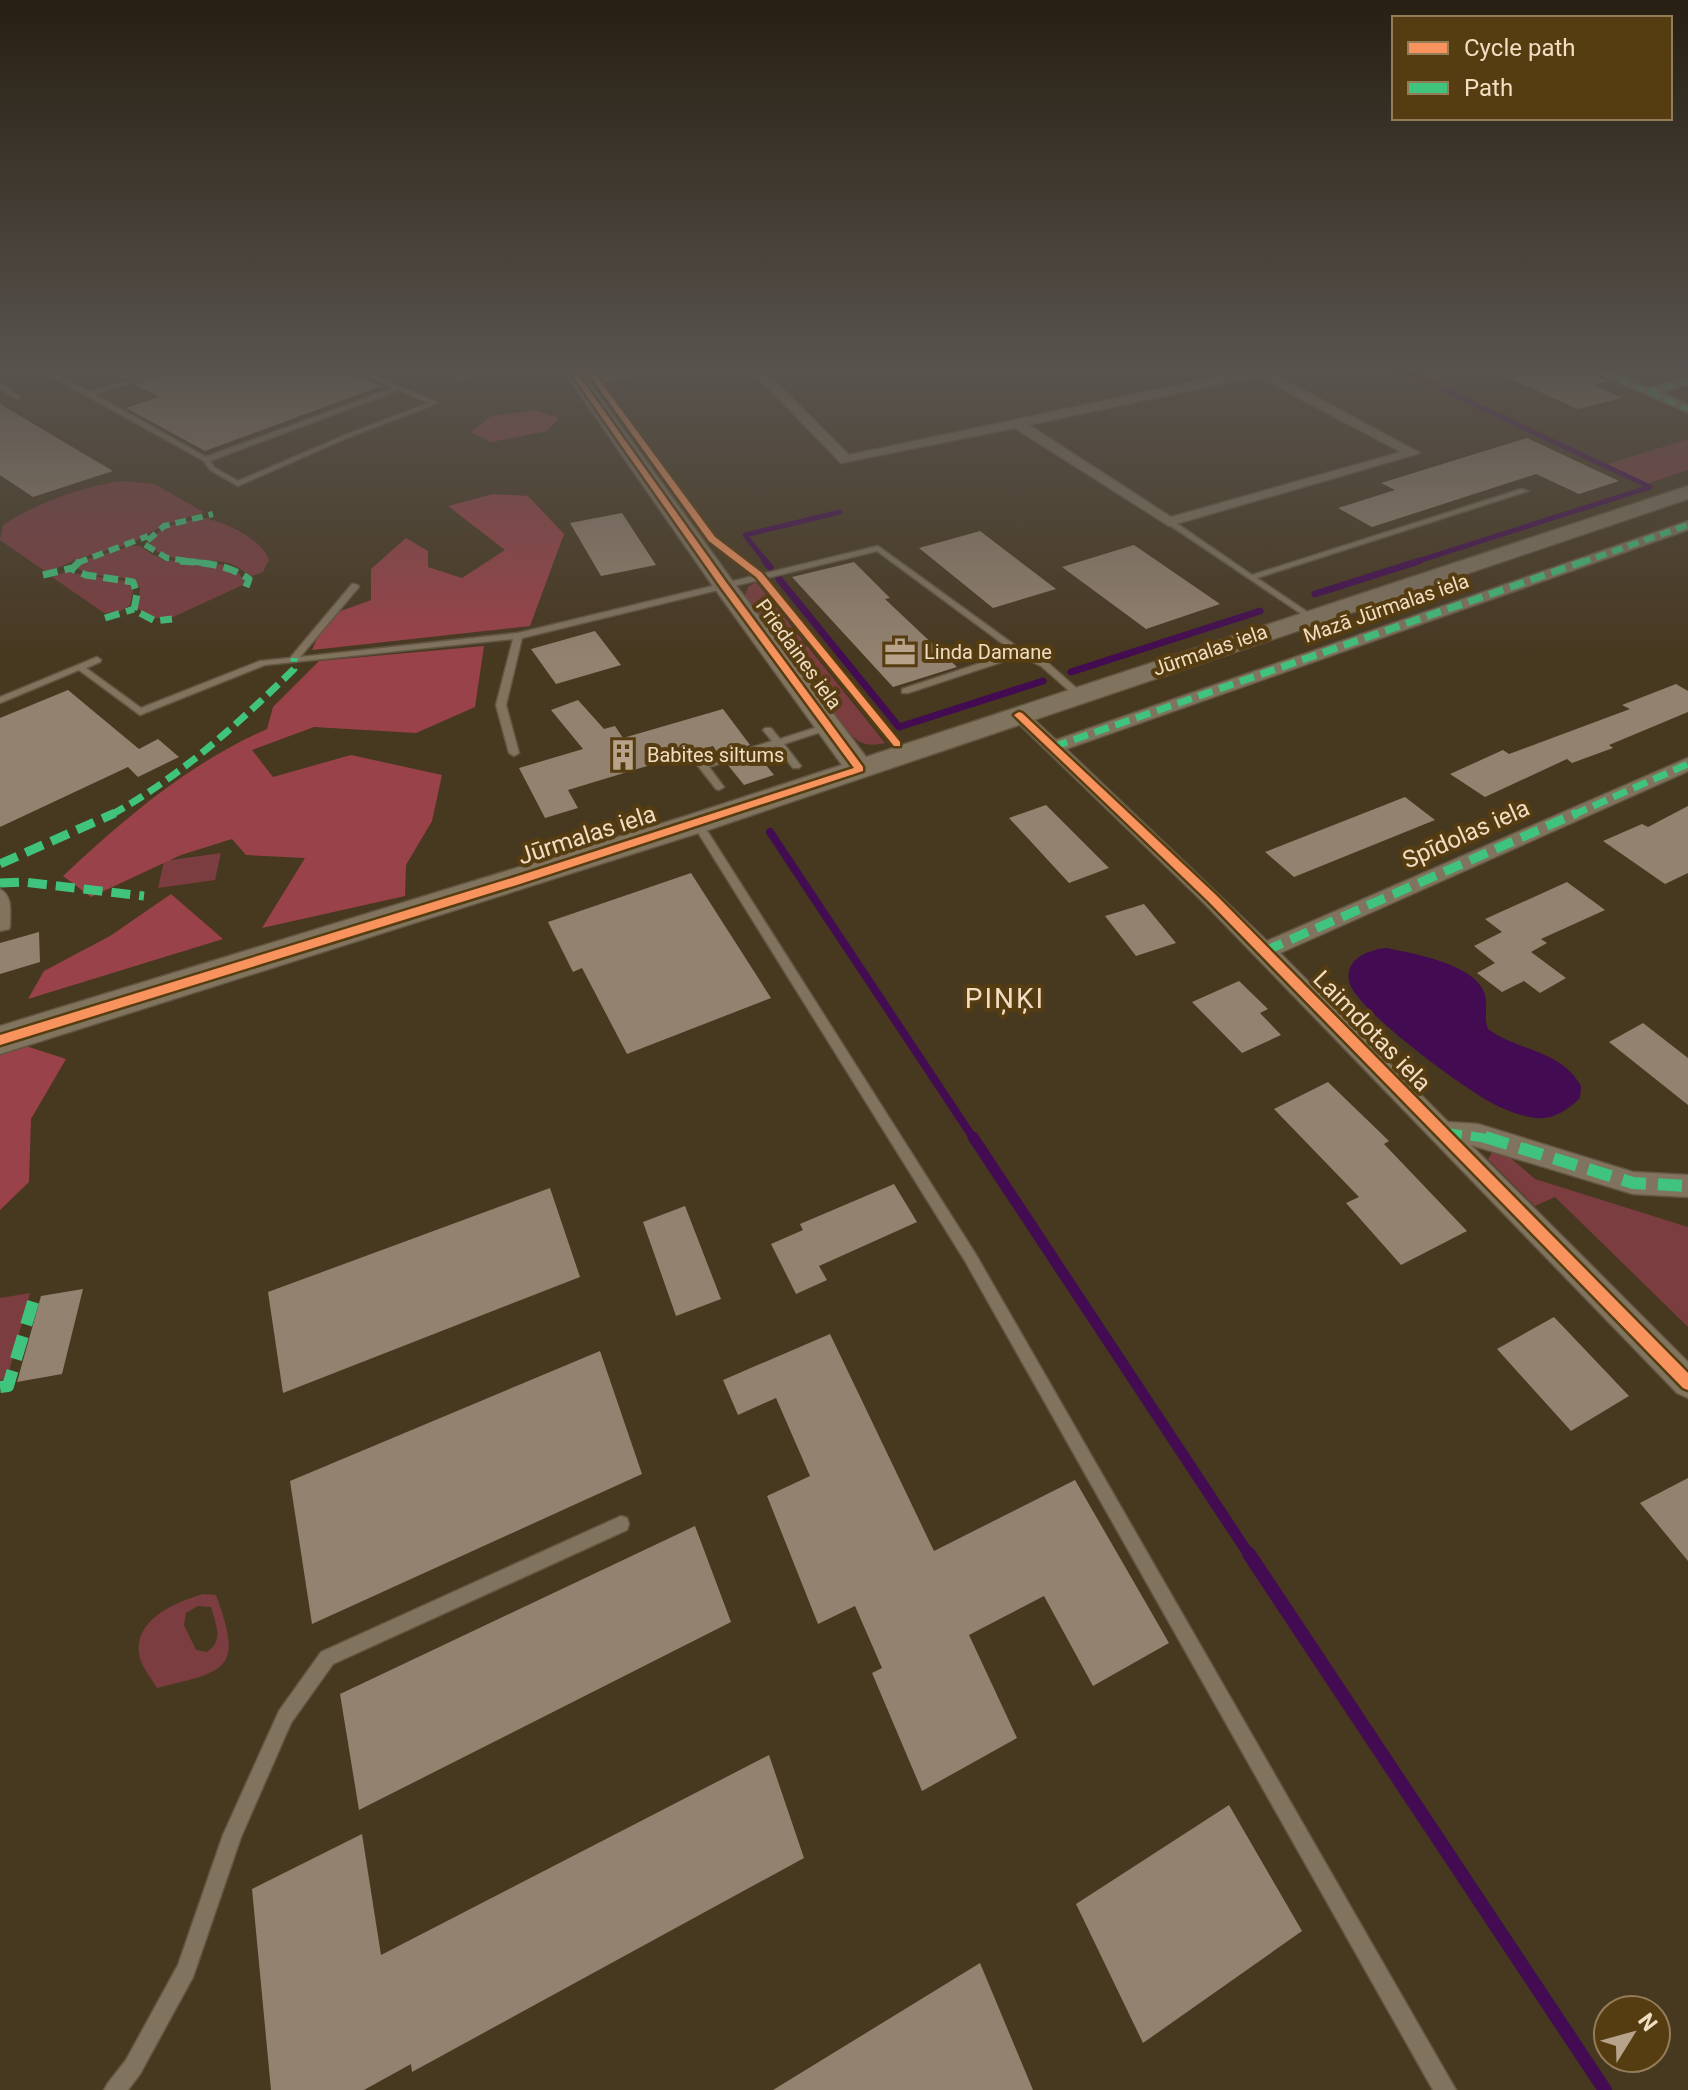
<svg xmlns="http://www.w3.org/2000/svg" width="1688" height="2090" font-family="Roboto,sans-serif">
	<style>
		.green { fill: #7c3d40; fill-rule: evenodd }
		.forest { fill: #9a4249 }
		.water { fill: #430b51 }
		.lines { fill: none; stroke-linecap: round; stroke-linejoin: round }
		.stream-far4 { stroke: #430b51; stroke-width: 5 }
		.stream-far3 { stroke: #430b51; stroke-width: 7 }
		.stream-far2 { stroke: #430b51; stroke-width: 8 }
		.stream-far1 { stroke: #430b51; stroke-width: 11 }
		.stream { stroke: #430b51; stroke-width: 14 }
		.building { fill: #93826f }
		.lane-casing { stroke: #625642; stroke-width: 3 }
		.street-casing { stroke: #625642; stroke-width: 3 }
		.secondary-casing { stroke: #625642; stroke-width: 3 }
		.lane { fill: #81745f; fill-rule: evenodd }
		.street { fill: #81745f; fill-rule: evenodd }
		.secondary { fill: #81745f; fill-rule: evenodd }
		.quiet-far3 { stroke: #40c37c; stroke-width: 6; stroke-dasharray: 11 6; stroke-linecap: butt }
		.quiet-far2 { stroke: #40c37c; stroke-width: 7; stroke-dasharray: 15 7; stroke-linecap: butt }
		.quiet-far1 { stroke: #40c37c; stroke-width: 9; stroke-dasharray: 19 9; stroke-linecap: butt }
		.quiet { stroke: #40c37c; stroke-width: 12; stroke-dasharray: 24 12; stroke-linecap: butt }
		.cycleway-casing { stroke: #563c11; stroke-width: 5 }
		.cycleway { fill: #f8935d; fill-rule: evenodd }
		.labels { text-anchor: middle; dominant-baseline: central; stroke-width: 8; stroke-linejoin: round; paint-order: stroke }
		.far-street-label { font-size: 20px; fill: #f1ddc2; stroke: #563c11 }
		.far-poi-label { font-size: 20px; fill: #f1ddc2; stroke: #563c11; text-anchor: start }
		.street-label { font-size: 24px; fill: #f1ddc2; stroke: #563c11 }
		.quarter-label { font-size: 28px; letter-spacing: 2px; fill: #f1ddc2; stroke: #563c11 }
	</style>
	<rect width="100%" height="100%" fill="#473820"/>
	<path class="green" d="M1688,439V470L1646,484L1605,465Z
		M123,481L154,484L204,512L164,525L130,544L80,558L51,571L46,572L0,540L3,525C36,503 83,486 123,481Z
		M199,518C218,517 264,540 269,560L263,572L252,576C242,571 236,564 224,562C199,557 170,565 150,546L153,535L172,525Z
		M131,546H140C149,553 157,558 169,560C191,565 237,555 245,584L173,617C160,620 146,618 138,608L140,588L132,579L86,574L76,567L84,560Z
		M65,572L125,581L133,590L130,605L119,612L104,613L52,577Z
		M756,582L885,743C866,747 858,744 846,729L745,596L748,587Z
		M221,853L215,880L158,888L164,861Z
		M1493,1151L1507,1155L1535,1179L1688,1227V1327L1555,1197L1535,1206L1488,1159Z
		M30,1293L7,1379L0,1380V1298Z
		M203,1594L216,1595C243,1669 229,1671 157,1688C152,1679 140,1665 139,1654C134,1619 176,1602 203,1594ZM198,1606L211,1607C216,1625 224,1640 207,1652L196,1650L184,1625L186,1613Z"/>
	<path class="forest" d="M534,410L559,418L547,431L491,442L471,432L491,416Z
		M493,494L528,496L564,534L530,626L312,650L327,616L371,600V569L406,538L428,551V567L462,578L505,550L448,506Z
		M484,646L475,707L416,733L314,727L252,750L273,777L351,755L442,775L432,821L406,865L405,896L262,928L305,858L246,855L232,839L181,855L91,897L63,876C124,819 189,763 267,729L273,707L319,661Z
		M171,894L223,939L28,999L44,971L110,936Z
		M26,1046L66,1059L31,1119L29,1182L0,1210V1055Z"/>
	<path class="water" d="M1387,948C1414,954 1472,963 1484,992C1489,1004 1483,1018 1488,1029C1519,1052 1560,1049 1581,1086L1580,1098C1569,1109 1553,1120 1537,1118C1524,1117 1507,1111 1496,1105C1468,1092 1358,1011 1350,984C1342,960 1369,949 1387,948Z"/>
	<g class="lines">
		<path class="stream-far4" d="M1393,366L1650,487L1412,563
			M767,563L745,535L840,512"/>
		<path class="stream-far3" d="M765,561L770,567
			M779,579L899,727L1043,681
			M1315,594L1419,561
			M1071,672L1260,611"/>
		<path class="stream-far2" d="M770,832L974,1139"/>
		<path class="stream-far1" d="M973,1137L1250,1556"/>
		<path class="stream" d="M1249,1554L1605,2090"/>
	</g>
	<path class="building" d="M97,366H166L123,379Z
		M186,366H332L381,386L205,451L126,408L159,397L134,384Z
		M1482,366H1578L1608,381L1594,385L1622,398L1578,409Z
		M0,404L113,471L33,497L0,475Z
		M1527,438L1619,481L1579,494L1536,474L1372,527L1338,508L1395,490L1381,483Z
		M622,513L656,565L601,576L570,523Z
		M980,531L1056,589L993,608L919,548Z
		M1134,545L1220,604L1146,629L1062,567Z
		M854,562L890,598L885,599L957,667L893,687L792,577Z
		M595,631L621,665L556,684L531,649Z
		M1676,684L1688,691V712L1609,745L1613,748L1572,763L1567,759L1485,797L1450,774L1503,750L1509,754L1630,709L1622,705Z
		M68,690L139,749L158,739L179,757L138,777L128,767L0,827V718Z
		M578,700L604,729L615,726L623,738L723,709L750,745L719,755L713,746L568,790L578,808L545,818L519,768L583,749L551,710Z
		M758,755L774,775L744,785L727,764Z
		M1405,797L1435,820L1294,877L1265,852Z
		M1046,805L1109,868L1069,883L1009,818Z
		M1688,806V873L1665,884L1603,841L1642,824L1648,827Z
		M691,873L771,998L627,1054L582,968L573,972L548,922Z
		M1567,882L1605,910L1541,939L1547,943L1531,952L1566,978L1540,993L1524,981L1502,992L1477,973L1495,963L1474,946L1502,932L1485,919Z
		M1144,904L1176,943L1136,956L1105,916Z
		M39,932L40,962L0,974V943Z
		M1239,981L1268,1009L1260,1013L1281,1035L1242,1053L1192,1002Z
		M1643,1023L1688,1058V1105L1609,1042Z
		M1328,1082L1389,1141L1384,1144L1467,1231L1401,1265L1346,1203L1359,1197L1274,1109Z
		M894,1184L917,1222L819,1266L827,1280L796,1294L771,1244L803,1230L800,1224Z
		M550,1188L580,1277L283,1393L268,1292Z
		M685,1206L721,1299L676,1316L643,1222Z
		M83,1289L62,1374L17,1382L41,1296Z
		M1554,1317L1629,1396L1571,1431L1497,1349Z
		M830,1334L934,1551L1075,1480L1169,1643L1093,1686L1044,1596L969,1635L1017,1738L922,1791L872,1673L882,1668L855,1606L818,1624L767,1496L810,1476L776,1398L738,1415L723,1380Z
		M600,1351L642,1474L312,1624L290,1481Z
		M1688,1478V1561L1640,1503Z
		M695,1526L731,1622L359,1810L340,1694Z
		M769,1755L804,1858L412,2072L411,2064L364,2090H271L252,1889L362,1834L381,1955Z
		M1229,1805L1302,1931L1143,2043L1076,1904Z
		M980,1963L1033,2090H773Z"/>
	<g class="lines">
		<defs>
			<path id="lane" d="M33,366H40L90,392L175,366H183L94,394L206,457L393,388L343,366H351L438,403L347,438L238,486L210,470L204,461ZM399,390L429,403L343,436L238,481L215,468L210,461Z
				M488,366H496L458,380L453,379Z
				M513,366C521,366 530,370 538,370C544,370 549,366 556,366L539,374Z
				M673,366H685L581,385L578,383Z
				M0,383L20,397V399H16L0,388Z
				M1521,489L1528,491L1257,578L1312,615L1313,617L1309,619L1165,522L1172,520L1252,575Z
				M878,546L1023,651L1047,662L1082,693V697H1076L1041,666L1020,656L908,693H902V689L1014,652L877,551L522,638L506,705L519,753L514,756L509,753L496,705L513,639L265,665L140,715L79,670L0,703V697L97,657L101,660L100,662L86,668L141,708L260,661L290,658L352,584H355L359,586L358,588L300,657L518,633Z
				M827,724L830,725V729L784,744L801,766L799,768H793L776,746L709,767L724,787L719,790L716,789L698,766L700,764L772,741L763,730L765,728H771L780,739Z
				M697,820L701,821L975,1253L1456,2090H1433L965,1261L692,823Z
				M0,889C13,896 10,912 10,926L9,929L0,931Z
				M621,1516L627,1518L629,1524L627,1530L333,1664L291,1723L241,1837L193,1977L140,2074L128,2090H104L108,2083L126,2060L178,1965L223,1835L279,1711L321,1652Z"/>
			<path id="street" d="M747,366H760L849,455L1250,370L1246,366H1259L1420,453L1169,526L1015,428L841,463ZM1257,376L1401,452L1171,517L1029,425Z
				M1581,366H1597L1649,388L1688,377V385L1660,392L1688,404V413Z
				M1688,521V530L1066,749L1267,941L1688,758V771L1280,953L1448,1122L1478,1124L1633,1172L1688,1175V1197L1633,1194L1471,1145L1688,1362V1398L1677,1393L1204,903L1010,715L1019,710L1025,711L1056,740Z"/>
			<path id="secondary" d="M560,366H578L731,579L866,757L1688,486V499L708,830L0,1054V1026L686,816L842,765L715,589Z"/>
		</defs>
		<use href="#lane" class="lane-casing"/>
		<use href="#street" class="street-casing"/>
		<use href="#secondary" class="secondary-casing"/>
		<use href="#lane" class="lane"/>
		<use href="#street" class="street"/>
		<use href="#secondary" class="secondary"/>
		<path class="quiet-far3" d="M1587,366L1688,409
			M1647,392L1688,381
			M77,563L148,536
			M203,563L167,558L144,544L164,526L213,514
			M1580,563L1688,525"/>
		<path class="quiet-far2" d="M80,561L72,569L86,575L133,582L137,594L134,610L155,621L172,619
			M180,561C205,563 227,564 249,579L246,587
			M43,575L72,568
			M105,618L134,609
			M1053,747L1585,561
			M111,815C180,777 238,724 294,669V658
			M1573,815L1688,764"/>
		<path class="quiet-far1" d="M0,864L115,813
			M0,883L23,882L144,896
			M1265,951L1577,813
			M1443,1132L1491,1139"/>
		<path class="quiet" d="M1485,1137L1633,1183L1688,1186
			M0,1387L8,1386L36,1292"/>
		<defs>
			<path id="cycleway" d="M566,366H572L726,582L863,767V771L520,884L0,1045V1035L512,878L854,768L720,586Z
				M583,366H589L715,537L762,573L900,742V746H894L756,577L709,541Z
				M1019,712L1022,713L1216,895L1688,1373V1390L1683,1388L1208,901L1016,717L1014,715Z"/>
		</defs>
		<use href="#cycleway" class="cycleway-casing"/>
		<use href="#cycleway" class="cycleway"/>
	</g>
	<linearGradient id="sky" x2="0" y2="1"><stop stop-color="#271f12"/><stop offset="0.56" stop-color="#58534e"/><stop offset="1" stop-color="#58534e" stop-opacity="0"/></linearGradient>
	<rect width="1688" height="658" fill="url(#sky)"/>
	<defs>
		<symbol id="office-bare" viewBox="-9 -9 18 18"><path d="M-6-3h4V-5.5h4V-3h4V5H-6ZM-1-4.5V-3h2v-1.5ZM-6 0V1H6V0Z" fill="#b6a389" stroke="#563c11" stroke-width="2.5" paint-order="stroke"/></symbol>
		<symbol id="building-bare" viewBox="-9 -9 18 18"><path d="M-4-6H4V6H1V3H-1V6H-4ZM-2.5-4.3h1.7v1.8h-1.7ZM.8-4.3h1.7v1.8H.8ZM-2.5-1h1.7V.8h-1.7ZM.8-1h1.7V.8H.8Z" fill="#b6a389" stroke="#563c11" stroke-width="2.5" paint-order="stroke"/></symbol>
	</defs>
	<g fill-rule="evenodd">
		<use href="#office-bare" x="878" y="630" width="44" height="44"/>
		<use href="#building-bare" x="601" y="733" width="44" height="44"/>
	</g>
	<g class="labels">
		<g class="far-street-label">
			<text transform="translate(1386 608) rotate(-19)">Mazā Jūrmalas iela</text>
			<text transform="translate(1210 650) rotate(-19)">Jūrmalas iela</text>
			<text transform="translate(799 654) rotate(54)">Priedaines iela</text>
		</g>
		<g class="far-poi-label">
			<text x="924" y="652">Linda Damane</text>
			<text x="647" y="755">Babites siltums</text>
		</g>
		<g class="street-label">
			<text transform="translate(1466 834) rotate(-24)">Spīdolas iela</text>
			<text transform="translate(587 835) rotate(-18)">Jūrmalas iela</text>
			<text transform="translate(1372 1031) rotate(46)">Laimdotas iela</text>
		</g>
		<g class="quarter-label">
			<text x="1005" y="998">PIŅĶI</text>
		</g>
	</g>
	<rect x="1392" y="16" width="280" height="104" fill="#563c11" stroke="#947c58" stroke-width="2"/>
	<rect x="1408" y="42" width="40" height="12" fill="#f8935d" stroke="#947c58" stroke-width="2"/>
	<text x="1464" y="56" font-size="24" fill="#f1ddc2">Cycle path</text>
	<rect x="1408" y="82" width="40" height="12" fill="#40c37c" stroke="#947c58" stroke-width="2"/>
	<text x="1464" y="96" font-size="24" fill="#f1ddc2">Path</text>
	<g transform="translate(1632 2034) rotate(53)"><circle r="38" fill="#563c11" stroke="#947c58" stroke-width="2"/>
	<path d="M0-6L14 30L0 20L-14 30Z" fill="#b6a389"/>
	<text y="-12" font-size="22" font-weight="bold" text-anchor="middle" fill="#f1ddc2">N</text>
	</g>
</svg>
